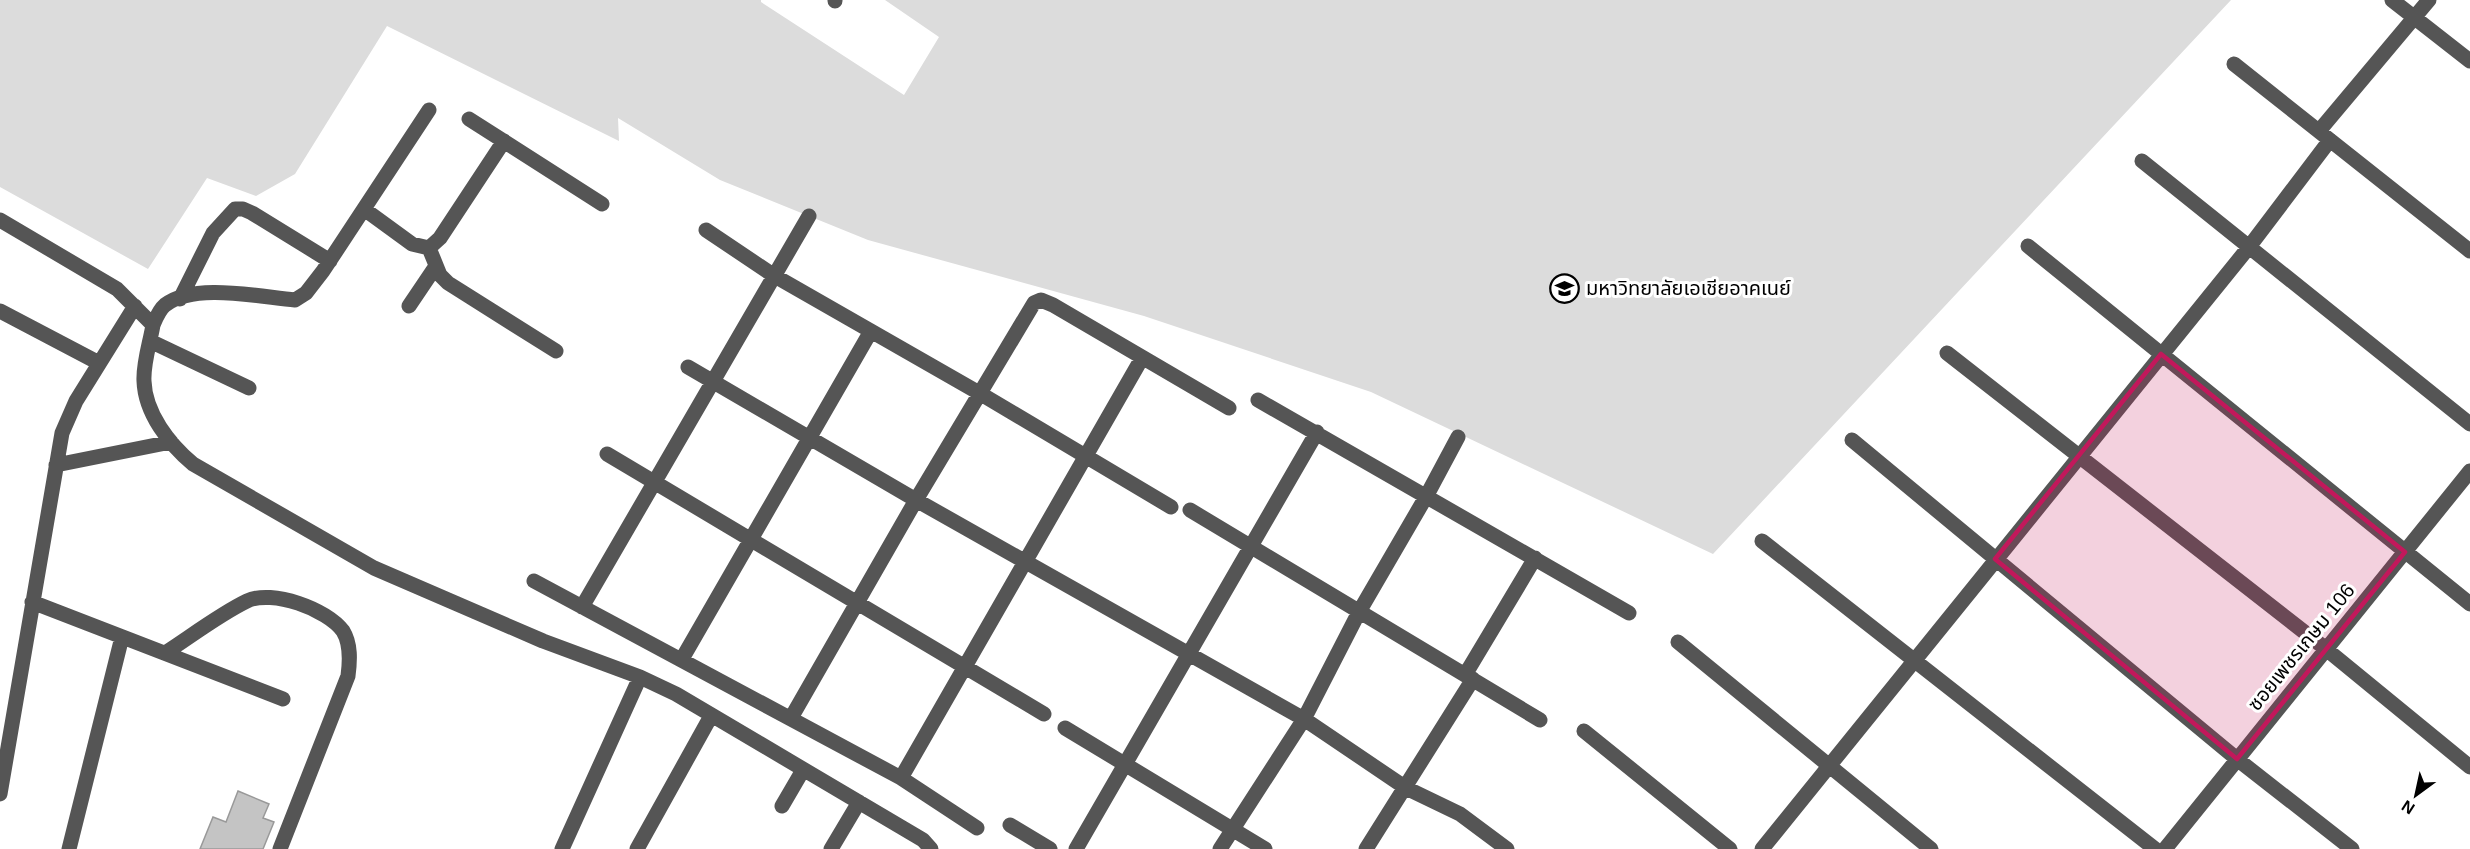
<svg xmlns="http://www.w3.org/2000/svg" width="2470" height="849" font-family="Arial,'Noto Sans Thai',sans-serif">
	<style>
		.green { fill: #dcdcdc }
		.building { fill: #c4c4c4; stroke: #999; stroke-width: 1.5 }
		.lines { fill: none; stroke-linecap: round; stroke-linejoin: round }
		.minor { stroke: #555; stroke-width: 15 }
		.marked { fill: #c2185b; fill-opacity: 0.2; stroke: #c2185b; stroke-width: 4.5; stroke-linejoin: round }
		.labels { text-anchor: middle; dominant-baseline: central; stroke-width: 6; stroke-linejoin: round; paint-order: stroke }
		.poi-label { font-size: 20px; fill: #000; stroke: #fff; text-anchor: start }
		.street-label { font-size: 20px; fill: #000; stroke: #fff }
	</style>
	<rect width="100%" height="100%" fill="#fff"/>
	<path class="green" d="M0,0H761V2L904,95L939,37L885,0H2231L1713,554L1371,392L1144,316L868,240L720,180L618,118L619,141L387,26L295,174L256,196L207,178L148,269L0,187Z"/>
	<path class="building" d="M238,791L269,804L263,818L274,822L263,849H200L213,817L226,822Z"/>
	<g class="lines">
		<path class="minor" d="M2392,0L2470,61
			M835,1V0
			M2234,64L2470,251
			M469,119L602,204
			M2319,131L2429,0
			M2142,161L2470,424
			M364,209L412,244L429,248L440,238L504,141
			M0,220L117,289L153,325C150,343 143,363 144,381C145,413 169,444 193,464L374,568L543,641L640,677L676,694L923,840L931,849
			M706,230L773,275L981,394L1171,507
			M2028,246L2470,604
			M429,248L440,275L448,283L556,351
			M180,299L213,233L235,209H243L252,213L330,261
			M409,306L436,266
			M0,311L99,363
			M153,325C156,318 159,310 165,305C194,282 260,297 295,300L306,293L323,271L429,110
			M150,341L249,388
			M1947,353L2326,649L2470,767
			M688,367L916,500L1304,719L1406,788L1460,814L1507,849
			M1258,400L1629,613
			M1852,440L2237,759L2352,849
			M607,454L1044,714
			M56,465L171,442
			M1190,510L1540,720
			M1762,541L2155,849
			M534,581L901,778L977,828
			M32,602L283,699
			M582,607L809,216
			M1678,642L1931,849
			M165,653C190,637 220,614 247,601C272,589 327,609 343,631C351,644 350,661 348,676L280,849
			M682,659L871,331
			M1465,675L1535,558
			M791,718L916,500L1034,303L1041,300L1053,305L1229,408
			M1065,728L1265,849
			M1584,731L1730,849
			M901,778L1142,358
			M0,794L62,433L76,401L135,306
			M782,806L803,770
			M1010,825L1050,849
			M69,849L122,637
			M562,849L640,677
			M637,849L711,716
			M831,849L859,802
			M1076,849L1317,432
			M1220,849L1304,719L1359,612L1427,495L1458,437
			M1366,849L1473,679
			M1762,849L2249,247L2330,140
			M2165,849L2470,471"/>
	</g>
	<path class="marked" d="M2161,354L2405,552L2237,759L1995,559Z"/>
	<defs>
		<symbol id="university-ring" viewBox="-11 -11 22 22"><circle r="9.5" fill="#fff" stroke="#000" stroke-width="1.5"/><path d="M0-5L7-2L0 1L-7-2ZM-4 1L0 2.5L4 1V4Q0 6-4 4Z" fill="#000"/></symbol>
	</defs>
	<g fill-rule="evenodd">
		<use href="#university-ring" x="1548" y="272" width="33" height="33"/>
	</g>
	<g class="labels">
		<g class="poi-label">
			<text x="1586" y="288">มหาวิทยาลัยเอเชียอาคเนย์</text>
		</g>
		<g class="street-label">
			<text transform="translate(2301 647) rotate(-51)">ซอยเพชรเกษม 106</text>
		</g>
	</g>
	<g transform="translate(2416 795) rotate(213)" stroke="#ffffff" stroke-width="4.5" paint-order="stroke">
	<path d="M0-4.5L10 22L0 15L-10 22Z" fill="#000000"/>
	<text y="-9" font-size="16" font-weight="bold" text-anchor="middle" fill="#000000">N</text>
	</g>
</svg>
